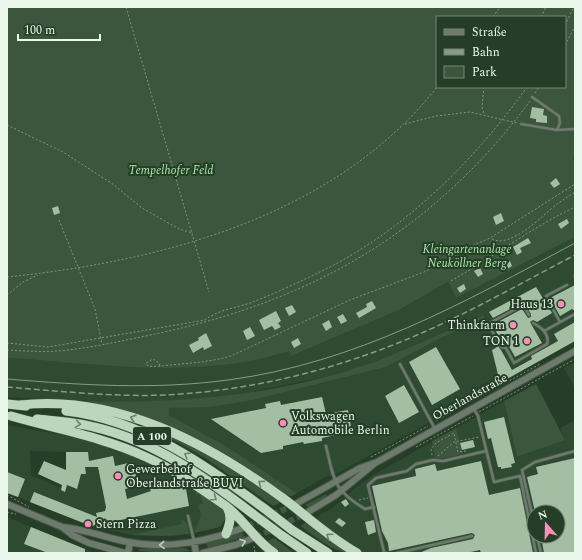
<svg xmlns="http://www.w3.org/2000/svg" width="582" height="560" font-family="Spectral,serif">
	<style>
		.built { fill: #2e4a30; fill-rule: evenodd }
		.green { fill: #3b563c; fill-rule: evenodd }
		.building { fill: #a4bea4 }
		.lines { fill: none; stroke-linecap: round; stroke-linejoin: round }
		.tertiary-tunnel { stroke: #435944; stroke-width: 6; stroke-dasharray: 6 3; stroke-linecap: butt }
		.service-casing { stroke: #455b46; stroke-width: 4 }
		.tertiary-casing { stroke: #455b46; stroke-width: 8 }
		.motorway-casing { stroke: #455b46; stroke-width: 10 }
		.path { stroke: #829483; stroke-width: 1; stroke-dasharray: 2 2; stroke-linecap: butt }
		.service { stroke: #6f7a6f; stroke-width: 2.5 }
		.tertiary { stroke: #6f7a6f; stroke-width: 6 }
		.motorway { stroke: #bbd6bc; stroke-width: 9 }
		.tram { stroke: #889b89; stroke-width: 1 }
		.rail { stroke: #889b89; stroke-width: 1.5; stroke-dasharray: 6 3; stroke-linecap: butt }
		.motorway-bridge-casing { stroke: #455b46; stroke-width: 10; stroke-linecap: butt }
		.motorway-bridge { stroke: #bbd6bc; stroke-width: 9 }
		.oneway { stroke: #69826a }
		.oneway2 { stroke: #bfccc0 }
		.poi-dot { fill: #fe8ebb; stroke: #263d27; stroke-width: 1.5 }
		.labels { text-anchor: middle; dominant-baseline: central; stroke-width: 4; stroke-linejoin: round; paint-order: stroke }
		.shield { fill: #263d27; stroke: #afc0b0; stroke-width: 1 }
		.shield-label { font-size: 11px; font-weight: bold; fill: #eaf8eb }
		.park-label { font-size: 12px; font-style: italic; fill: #a7e7aa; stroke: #263d27 }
		.poi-label { font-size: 12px; fill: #eaf8eb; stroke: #263d27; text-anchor: end }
		.street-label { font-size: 12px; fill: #eaf8eb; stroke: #263d27 }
	</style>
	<rect width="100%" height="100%" fill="#263d27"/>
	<path class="built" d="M575,237V341L338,473L326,477L297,493L226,446L169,415V408L253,400L386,367L443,337L485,318L484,315L447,330L410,348L357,368L325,377L231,396L179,401L111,402L7,397V358L158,368L207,367L273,356L289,350L291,356L399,310L448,282L456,298Z
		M575,362V389L564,368Z
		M504,401L517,457L565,440L560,428L575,420V553H360L317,522L318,516L332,508L355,488L375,474ZM534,512H558V536H534Z
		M7,425L74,437L119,449L175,475L212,500L223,509L220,527L174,536L131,535L91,526L7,493ZM30,451L66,452V476L61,488L31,475Z
		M7,517L92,552L7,553Z"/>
	<path class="green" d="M7,7H575V156L573,158L575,162V237L456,298L448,282L399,310L291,356L289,351C197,381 99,363 7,358ZM437,17H565V87H437Z
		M484,315L485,318L443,337L386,367L253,400L211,407L169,408V415L226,446L297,493L292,496L283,495L197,441L57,400C158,405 259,399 356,368C400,354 441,332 484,315Z
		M536,384L565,440L517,457L504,401Z
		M456,428L463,454L438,459L435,457L432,441Z
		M154,429C203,447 240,473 282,502L273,506L205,458Z
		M195,488C206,495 223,504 227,517L220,527L194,533L201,515L198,505L203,504L200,494L196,495Z
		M326,494L327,496L309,508L305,505Z
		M183,520L187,523L189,534L163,536L131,535L182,524L181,521Z
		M307,522L351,553C333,553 314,535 300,526Z
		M242,533L245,537L208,548L206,543Z
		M274,538L294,553H277L264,542Z
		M185,548L190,551L166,553L139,551V549Z"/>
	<path class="building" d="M532,107L544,109L543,115L547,116V123L536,122V119L530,118Z
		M556,178L560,184L554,188L550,183Z
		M58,206L60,213L54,215L52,208Z
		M501,213L504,221L496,225L493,217Z
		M567,219L569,223L561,229L558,224Z
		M528,238L531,243L520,248L522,252L517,255L513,247Z
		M510,261L512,266L505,270L503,265Z
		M480,268L483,274L478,277L474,271Z
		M464,284L466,289L460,293L457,288Z
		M575,285V311L572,309L560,316L550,298Z
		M536,287L552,313L537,322L533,320L530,322L542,343L515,357L505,339L502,341L492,325L522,309L528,318L531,317V314L523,302L493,318L489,312Z
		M372,301L376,308L359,318L356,313L367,307L366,304Z
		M292,305L296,312L289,316L285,308Z
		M276,311L281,321L278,323L281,327L275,330L272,326L264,330L259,320Z
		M343,314L347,321L341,324L337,317Z
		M329,320L332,327L326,331L322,324Z
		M575,322V341L500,383L492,350L494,349L498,346L501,350L512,370L532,359L531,356L558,341L554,334Z
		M250,327L255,336L247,340L243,331Z
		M206,333L212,346L204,350L203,347L193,353L189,345L199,340L198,338Z
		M298,338L301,344L294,348L291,342Z
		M436,347L460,389L432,405L409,362Z
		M404,385L419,412L399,423L385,396Z
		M322,397L326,414L348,410L351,427L339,429L340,434L322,438V441L304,444L303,442L283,446V449L261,453L211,419L266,408L265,404L280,401L281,405Z
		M504,417L515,463L511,464L512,467L501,469V467H498L491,438L488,439L484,422Z
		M473,440L475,447L462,450L460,443Z
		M66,452H88L89,461L113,456L115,466L133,462L138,486L125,489L127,499L151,491L150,489L173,484L174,487L182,485L183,490L186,489L189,506L91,526L30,502L34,492L97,517L96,513L105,511L106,507L98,467H85L86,474H81L77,489L67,485L65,492L61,490L62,485L38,474L44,461L66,470Z
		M575,458V553H544L541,536H558V512H535L527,477L538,474L536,467Z
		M481,461L489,495L520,488L533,553H481L480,550L466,553H419L431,548L473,539L475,535L472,533L389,551L388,543L382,531L372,486L416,476L415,469L435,464L437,471Z
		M7,472L25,479L18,497L7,493Z
		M346,499L349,504L345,507L341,502Z
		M339,518L346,523L342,527L335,522Z
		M374,520L376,532L368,535L365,522Z
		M31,527L85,549V553H48L24,544Z"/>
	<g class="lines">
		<path class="tertiary-tunnel" d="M248,526L292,506
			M256,537L303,515"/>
		<defs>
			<path id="service" d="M532,97L559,116L560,123L557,130
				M521,124L557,130L575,129
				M529,315L523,305L488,324L501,347L506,348L514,363L547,344C550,333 541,327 533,323
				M560,322L546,296L567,285
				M544,331L575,314
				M400,364L435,429
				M474,409L478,416L494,482L520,476L536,553
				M326,446C334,480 333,490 365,509L374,507
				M188,516L194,541
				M534,523L522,470L535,462L575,451
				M537,536L541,553
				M386,553L384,552L368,485L376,478L407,471L416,464L433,460L443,461L486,451
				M397,553L472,536"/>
			<path id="tertiary" d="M7,504L62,527L72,535L89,543L125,553
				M292,506L360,468L377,462L575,351
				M303,515L336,495L374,464
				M62,527C85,529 106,538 128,542C167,550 211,541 248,526
				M194,542L196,553
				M128,553L130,543
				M203,553L235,545L256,537"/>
			<path id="motorway" d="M7,404L26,406
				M20,405C117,394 209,444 284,499C309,518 330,538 357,553
				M66,411C143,420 205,465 265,509
				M11,416C56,429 103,437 146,457C175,470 200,488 226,506C245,521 255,540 274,553
				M37,419C56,421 76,422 94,427C154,441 205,477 253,514
				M292,530L328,553
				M226,534C230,524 232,517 227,507
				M281,535L307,553"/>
		</defs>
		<use href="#service" class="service-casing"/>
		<use href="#tertiary" class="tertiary-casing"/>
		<use href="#motorway" class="motorway-casing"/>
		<path class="path" d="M126,7L209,292
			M7,8L8,7
			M493,17L500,7
			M541,17L546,7
			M565,25L574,7
			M565,45L575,26
			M484,87L482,107L484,114
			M535,93L539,87
			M405,124L436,116L470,112L517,123
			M7,125L63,152L114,185L142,208L179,229L193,233
			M59,220L95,309L102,344
			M492,239C511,249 543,215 557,204C563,200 569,196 575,192
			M575,273L573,275L575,278
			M7,277C164,261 335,216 437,87
			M451,281C493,257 531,228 575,207
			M7,295L23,282L38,275
			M7,343L48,347L205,320C218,310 235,308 250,303C274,294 299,282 322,271C405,230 473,162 527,87
			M7,350C24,351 41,352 58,351C92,348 126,340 160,333C316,299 434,230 530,101
			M160,366L159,363L153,359L146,363L148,366C155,367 162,366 170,365C191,363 210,362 231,356L350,300L424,272L476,244L490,238L575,184
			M479,412L575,359
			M436,421L540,364
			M416,447L473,416
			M432,455L431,449L436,443L454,433L458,452L466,451
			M438,456L454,442L479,437
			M371,457L428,426
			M7,495L29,507
			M359,500L368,498
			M7,512L16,514
			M254,546L255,553"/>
		<use href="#service" class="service"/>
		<use href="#tertiary" class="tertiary"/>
		<use href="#motorway" class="motorway"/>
		<path class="tram" d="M7,379C81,385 154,390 228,380C356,363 463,303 575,243"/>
		<path class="rail" d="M7,387C59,391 112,397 164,395C253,391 343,368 424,332C476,309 525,281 575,255"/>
		<defs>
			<path id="motorway-bridge" d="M265,509L292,530
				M253,514L281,535"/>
		</defs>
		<use href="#motorway-bridge" class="motorway-bridge-casing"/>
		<use href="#motorway-bridge" class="motorway-bridge"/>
	</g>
	<defs><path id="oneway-chevron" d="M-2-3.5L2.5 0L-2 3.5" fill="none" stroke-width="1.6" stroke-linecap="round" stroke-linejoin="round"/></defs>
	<g class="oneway">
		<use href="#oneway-chevron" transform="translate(133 418) rotate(-164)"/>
		<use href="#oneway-chevron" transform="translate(78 424) rotate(9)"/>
		<use href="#oneway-chevron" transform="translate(187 455) rotate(-149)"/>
		<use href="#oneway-chevron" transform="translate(261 483) rotate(-144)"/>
		<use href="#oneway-chevron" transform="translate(214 498) rotate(35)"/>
		<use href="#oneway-chevron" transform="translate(329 536) rotate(-145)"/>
	</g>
	<g class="oneway2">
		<use href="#oneway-chevron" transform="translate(243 542) rotate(-19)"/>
		<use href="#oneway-chevron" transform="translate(162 545) rotate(178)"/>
	</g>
	<g class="poi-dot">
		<circle cx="561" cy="304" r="4"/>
		<circle cx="513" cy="325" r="4"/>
		<circle cx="527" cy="341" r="4"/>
		<circle cx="283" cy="423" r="4"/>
		<circle cx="118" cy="476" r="4"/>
		<circle cx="88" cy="524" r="4"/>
	</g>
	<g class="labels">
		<rect class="shield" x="133" y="427" width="38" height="18" rx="3"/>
		<g class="shield-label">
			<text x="152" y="436">A 100</text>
		</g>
		<g class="park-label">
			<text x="171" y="170">Tempelhofer Feld</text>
			<text x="467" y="249">Kleingartenanlage<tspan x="467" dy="14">Neuköllner Berg</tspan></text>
		</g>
		<g class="poi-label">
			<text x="553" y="304">Haus 13</text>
			<text x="505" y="325">Thinkfarm</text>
			<text x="519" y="341">TON 1</text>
			<text x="291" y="416" text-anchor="start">Volkswagen<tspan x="291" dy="14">Automobile Berlin</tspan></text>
			<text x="126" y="469" text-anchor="start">Gewerbehof<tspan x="126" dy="14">Oberlandstraße BUVI</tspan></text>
			<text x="96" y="524" text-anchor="start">Stern Pizza</text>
		</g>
		<g class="street-label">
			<text transform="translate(470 397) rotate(-29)">Oberlandstraße</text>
		</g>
	</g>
	<rect width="582" height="560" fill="none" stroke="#eaf8eb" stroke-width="16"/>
	<rect x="436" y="16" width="130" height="72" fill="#263d27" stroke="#748875"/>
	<rect x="444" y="29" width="20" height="6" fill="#6f7a6f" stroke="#748875"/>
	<text x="472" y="36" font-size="12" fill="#eaf8eb">Straße</text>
	<rect x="444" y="49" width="20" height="6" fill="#889b89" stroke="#748875"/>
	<text x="472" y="56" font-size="12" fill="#eaf8eb">Bahn</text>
	<rect x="444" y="66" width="20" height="12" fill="#3b563c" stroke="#748875"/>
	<text x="472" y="76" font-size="12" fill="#eaf8eb">Park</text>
	<g transform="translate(546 524) rotate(340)"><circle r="19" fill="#263d27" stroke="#748875"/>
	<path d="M0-3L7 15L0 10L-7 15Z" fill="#fe8ebb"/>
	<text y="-6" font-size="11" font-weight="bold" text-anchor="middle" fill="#eaf8eb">N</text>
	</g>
	<path d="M18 34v6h82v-6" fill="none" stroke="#eaf8eb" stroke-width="2"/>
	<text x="24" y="34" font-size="12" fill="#eaf8eb" stroke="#263d27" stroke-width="3" paint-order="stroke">100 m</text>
</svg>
